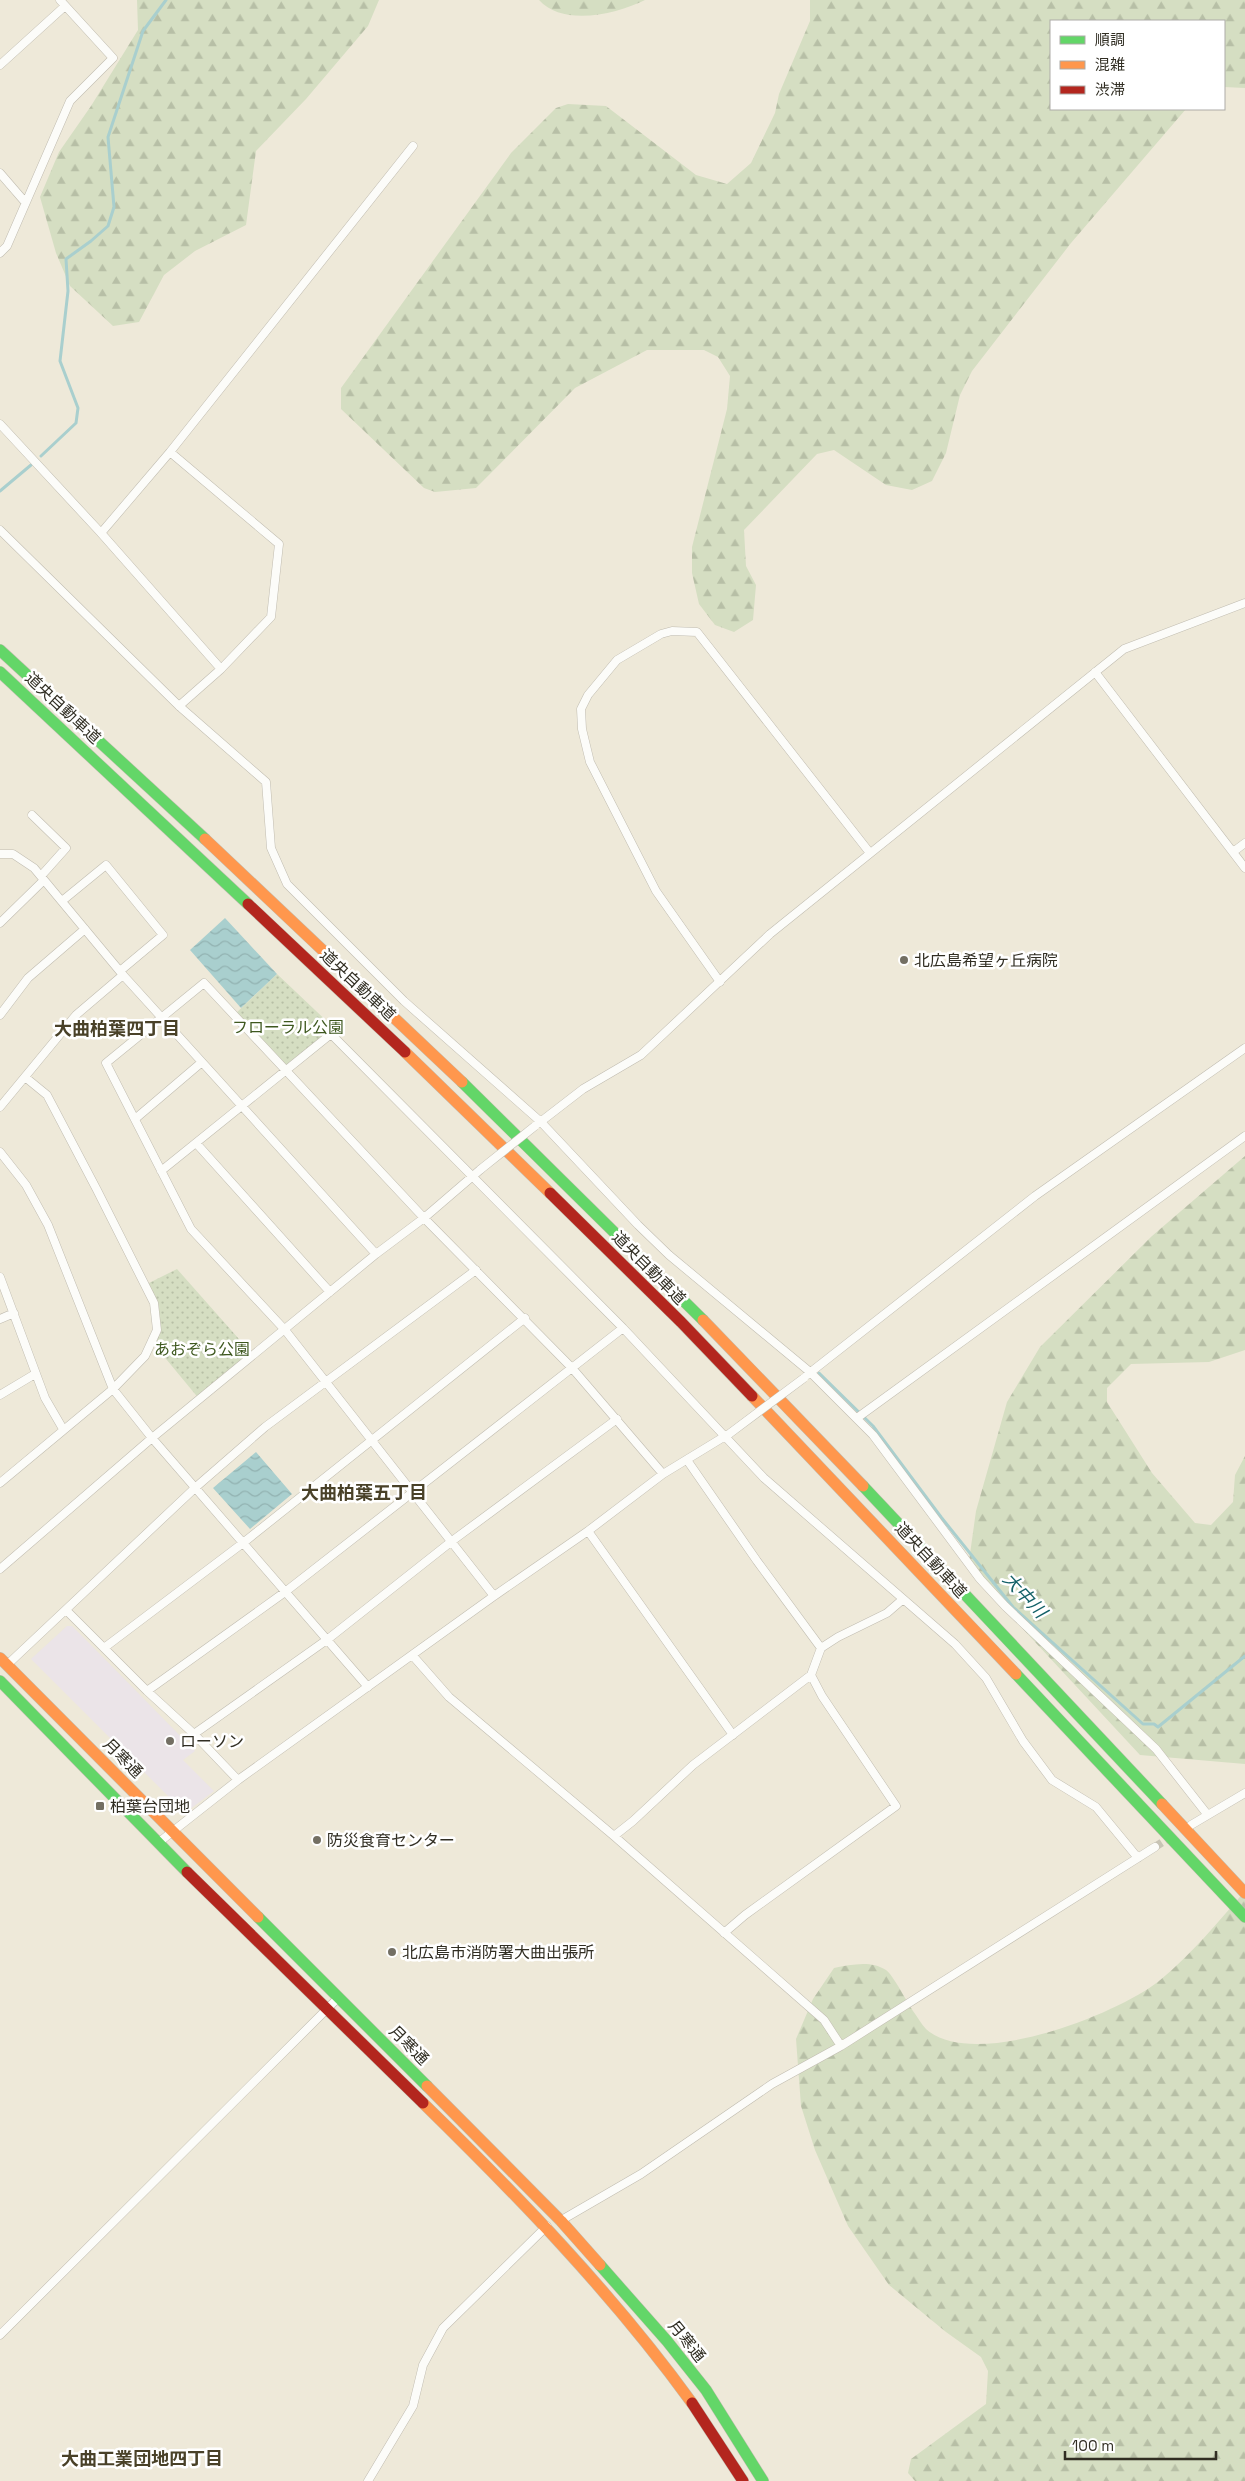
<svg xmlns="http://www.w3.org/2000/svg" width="1245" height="2481" font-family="'Space Grotesk','Noto Sans JP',sans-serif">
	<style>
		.commercial { fill: #ebe4e8 }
		.forest { fill: url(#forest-firs) }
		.park { fill: url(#park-dots) }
		.water { fill: url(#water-waves) }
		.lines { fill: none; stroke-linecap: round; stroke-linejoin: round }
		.stream { stroke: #a9cfce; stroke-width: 3 }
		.street-tunnel { stroke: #c8c4b5; stroke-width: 8; stroke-dasharray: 8 4; stroke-linecap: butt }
		.street-casing { stroke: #c0bcb0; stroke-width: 9 }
		.fast-casing { stroke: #c0bcb0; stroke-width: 12 }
		.slow-casing { stroke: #c0bcb0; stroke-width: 12 }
		.jam-casing { stroke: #c0bcb0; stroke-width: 12 }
		.street { stroke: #fcfcf9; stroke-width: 8 }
		.fast { stroke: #63d668; stroke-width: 11 }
		.slow { stroke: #ff974d; stroke-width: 11 }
		.jam { stroke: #b3261e; stroke-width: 11 }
		.street-bridge-casing { stroke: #c0bcb0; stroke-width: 9; stroke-linecap: butt }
		.street-bridge { stroke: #fcfcf9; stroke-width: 8 }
		.poi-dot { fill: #736f63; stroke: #fff; stroke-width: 2 }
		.labels { text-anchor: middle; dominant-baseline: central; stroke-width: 5; stroke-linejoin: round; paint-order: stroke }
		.street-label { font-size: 16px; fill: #312e23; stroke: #fff }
		.poi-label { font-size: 16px; fill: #312e23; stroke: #fff; text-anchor: start }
		.park-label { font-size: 16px; fill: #3e581f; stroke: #fff }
		.neighbourhood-label { font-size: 18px; font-weight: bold; fill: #494128; stroke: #fff }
		.water-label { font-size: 18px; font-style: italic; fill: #136168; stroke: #fff }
	</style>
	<defs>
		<pattern id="forest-firs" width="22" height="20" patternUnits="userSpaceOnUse" patternTransform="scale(1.25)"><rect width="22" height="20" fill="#d5dec2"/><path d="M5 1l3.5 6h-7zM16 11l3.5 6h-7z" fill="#b7bfa6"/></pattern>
		<pattern id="park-dots" width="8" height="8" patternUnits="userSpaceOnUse" patternTransform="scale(1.25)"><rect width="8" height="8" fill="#d5dec2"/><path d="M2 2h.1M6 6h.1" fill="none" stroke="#b7bfa6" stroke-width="1.8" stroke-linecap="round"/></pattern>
		<pattern id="water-waves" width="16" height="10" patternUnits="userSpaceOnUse" patternTransform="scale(1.25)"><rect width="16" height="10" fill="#a9cfce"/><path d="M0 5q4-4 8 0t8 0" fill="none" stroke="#92b2b1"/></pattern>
	</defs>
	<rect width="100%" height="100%" fill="#eee9d9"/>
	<path class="commercial" d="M67,1626H72L92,1646L195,1751L183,1760L214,1791L185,1813L31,1659Z"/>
	<path class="forest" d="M137,0H379L368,26L306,99L256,151L246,225L195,251L164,275L139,322L113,326L70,286L56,253L40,197L59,152L91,106L138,30Z
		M539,0H645C617,14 563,27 539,0Z
		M810,0H1245V88L1224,87V21H1051V109H1186L1071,243L972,371L960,395L946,453L932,481L912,490L886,485L834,450L817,454L744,530L746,566L756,585L753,620L734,632L715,625L699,604L692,573V547L727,409L730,376L718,357L704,350H647L575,388L476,488L435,492L424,488L341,409V388L511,153L556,108L568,104L606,106L696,175L727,184L751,163L775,113L779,94L810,21Z
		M1245,1156V1350L1209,1362L1131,1364L1107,1388V1402L1152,1473L1195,1523L1211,1525L1233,1502L1235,1475L1245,1456V1764L1140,1755L995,1599L969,1561L976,1511L1007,1402L1040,1347L1152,1236Z
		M1245,1891V2481H915L908,2473L911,2459L986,2404L988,2371L981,2357L946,2332L889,2285L848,2226L815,2150L801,2106L796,2039L813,1999L834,1968C851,1965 870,1960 886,1970C893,1975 907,2002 913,2011C917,2016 921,2024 926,2029C973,2071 1116,2015 1159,1981C1191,1955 1218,1922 1245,1891Z"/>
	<path class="park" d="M277,974L334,1028L331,1034L285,1070L234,1015Z
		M177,1269L254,1356L200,1400L152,1342L157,1330L145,1285Z"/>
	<path class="water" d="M225,918L277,974L241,1008L190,950Z
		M256,1452L292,1494L250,1529L213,1488Z"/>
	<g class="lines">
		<path class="stream" d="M41,456L76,423L78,408L60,361L68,291L66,259L91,241L108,226L114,207L108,137L143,31L166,0
			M0,491L31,465
			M819,1373L873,1426L941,1517L1013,1607L1143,1724H1154L1158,1727L1245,1656"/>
		<path class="street-tunnel" d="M1155,1847L1172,1836"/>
		<defs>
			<path id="street" d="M0,65L65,6
				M0,173L25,202
				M0,253L7,246L70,101L113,58L60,0
				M0,424L101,533L221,669
				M170,452L279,544L271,617L221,669L179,706
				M0,530L179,706L266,782L271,848L287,884L404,1001L541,1122L638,1225L669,1255L810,1372L873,1435L980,1579L1005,1606L1156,1749L1207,1814
				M101,533L170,452L413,146
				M1095,672L1245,868
				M32,815L66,848L41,876
				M1233,852L1245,843
				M0,854H13L34,868L123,975L376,1254
				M62,901L106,865L163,935L120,971
				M0,923L44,880
				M720,982L656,891L590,762L582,729L581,709L588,695L617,660L661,634L672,631L697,632L870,853
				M0,1015L28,978L85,929
				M0,1107L76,1015L123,975
				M135,1119L202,1062
				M539,1123L583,1089L641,1055L770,934L1124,649L1245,603
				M196,1143L330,1292
				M0,1152L26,1185L48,1225L113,1389L152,1438L368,1687
				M161,1171L331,1034L623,1328L764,1478L955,1644L986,1678L1023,1741L1052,1780L1096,1807L1138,1858
				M0,1277L45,1398L63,1429
				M0,1319L14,1313
				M807,1375L1035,1196L1245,1048
				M0,1395L35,1374
				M857,1418L1245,1136
				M687,1460L757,1561L821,1648
				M0,1483L113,1389L145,1356L157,1330L154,1303L97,1190L47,1095L25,1077
				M588,1531L733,1735
				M0,1569L152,1438L376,1254L424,1218L481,1169
				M494,1596L285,1330L191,1229L106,1063L204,983L424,1218L572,1368L663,1474
				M66,1610L147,1691L194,1734L238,1780
				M104,1648L243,1543L525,1318
				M413,1656L449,1697L614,1836L824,2020L841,2046
				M7,1665L196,1487L265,1427L476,1270
				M147,1691L285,1592L623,1328
				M194,1734L328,1639L452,1541L617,1419
				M1191,1825L1245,1793
				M614,1836L633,1821L693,1765L811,1675L821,1648L838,1637L887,1613L902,1600
				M158,1843L238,1780L494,1596L588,1531L663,1474L727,1435
				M724,1933L745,1915L896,1806L822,1696L811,1675
				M560,2221L641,2174L772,2084L841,2046L1155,1847
				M0,2335L338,1998
				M368,2481L413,2406L423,2365L443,2328L547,2226"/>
			<path id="fast" d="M0,650L205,839
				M0,672L248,904
				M462,1082L703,1320
				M863,1486L1162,1804
				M1016,1674L1245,1917
				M0,1681L187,1872
				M258,1917L427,2086
				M600,2265L667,2341L706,2390L763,2481"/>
			<path id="slow" d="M205,839L462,1082
				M405,1052L550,1193
				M703,1320L863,1486
				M752,1396L1016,1674
				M0,1658L258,1917
				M1162,1804L1245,1893
				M427,2086L561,2221L600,2265
				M423,2103C519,2197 613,2294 692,2403"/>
			<path id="jam" d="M248,904L405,1052
				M550,1193L681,1322L752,1396
				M187,1872L423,2103
				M692,2403L743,2481"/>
		</defs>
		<use href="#street" class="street-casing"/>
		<use href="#fast" class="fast-casing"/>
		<use href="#slow" class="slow-casing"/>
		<use href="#jam" class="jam-casing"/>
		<use href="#street" class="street"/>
		<use href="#fast" class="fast"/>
		<use href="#slow" class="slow"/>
		<use href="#jam" class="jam"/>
		<defs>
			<path id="street-bridge" d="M481,1169L535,1126
				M729,1434L804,1378"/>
		</defs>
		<use href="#street-bridge" class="street-bridge-casing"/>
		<use href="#street-bridge" class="street-bridge"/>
	</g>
	<g class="poi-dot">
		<circle cx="904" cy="960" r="5"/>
		<circle cx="170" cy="1741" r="5"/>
		<rect x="95" y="1801" width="10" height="10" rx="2.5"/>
		<circle cx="317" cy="1840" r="5"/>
		<circle cx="392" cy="1952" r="5"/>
	</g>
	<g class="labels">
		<g class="street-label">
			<text transform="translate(63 708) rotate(43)">道央自動車道</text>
			<text transform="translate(358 985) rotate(43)">道央自動車道</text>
			<text transform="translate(649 1268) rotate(45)">道央自動車道</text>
			<text transform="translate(931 1560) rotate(47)">道央自動車道</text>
			<text transform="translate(123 1758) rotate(45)">月寒通</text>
			<text transform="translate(409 2045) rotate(45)">月寒通</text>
			<text transform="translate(687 2341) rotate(51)">月寒通</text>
		</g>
		<g class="poi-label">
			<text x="914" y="960">北広島希望ヶ丘病院</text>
			<text x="180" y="1741">ローソン</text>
			<text x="110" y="1806">柏葉台団地</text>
			<text x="327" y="1840">防災食育センター</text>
			<text x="402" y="1952">北広島市消防署大曲出張所</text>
		</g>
		<g class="park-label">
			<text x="288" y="1027">フローラル公園</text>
			<text x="202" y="1349">あおぞら公園</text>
		</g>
		<g class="neighbourhood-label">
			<text x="117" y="1028">大曲柏葉四丁目</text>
			<text x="364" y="1492">大曲柏葉五丁目</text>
			<text x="142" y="2458">大曲工業団地四丁目</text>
		</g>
		<g class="water-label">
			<text transform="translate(1025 1595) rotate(47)">大中川</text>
		</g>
	</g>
	<rect x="1050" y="20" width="175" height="90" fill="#ffffff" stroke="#adaba7"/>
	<rect x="1060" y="36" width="25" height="8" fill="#63d668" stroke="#adaba7"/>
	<text x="1095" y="45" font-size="15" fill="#312e23">順調</text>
	<rect x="1060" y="61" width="25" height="8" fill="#ff974d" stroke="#adaba7"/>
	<text x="1095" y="70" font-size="15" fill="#312e23">混雑</text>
	<rect x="1060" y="86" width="25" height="8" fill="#b3261e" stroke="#adaba7"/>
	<text x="1095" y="95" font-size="15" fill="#312e23">渋滞</text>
	<path d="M1065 2451v8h151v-8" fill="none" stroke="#312e23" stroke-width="2.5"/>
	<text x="1072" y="2451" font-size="15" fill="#312e23" stroke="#ffffff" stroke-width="4" paint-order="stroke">100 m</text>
</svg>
